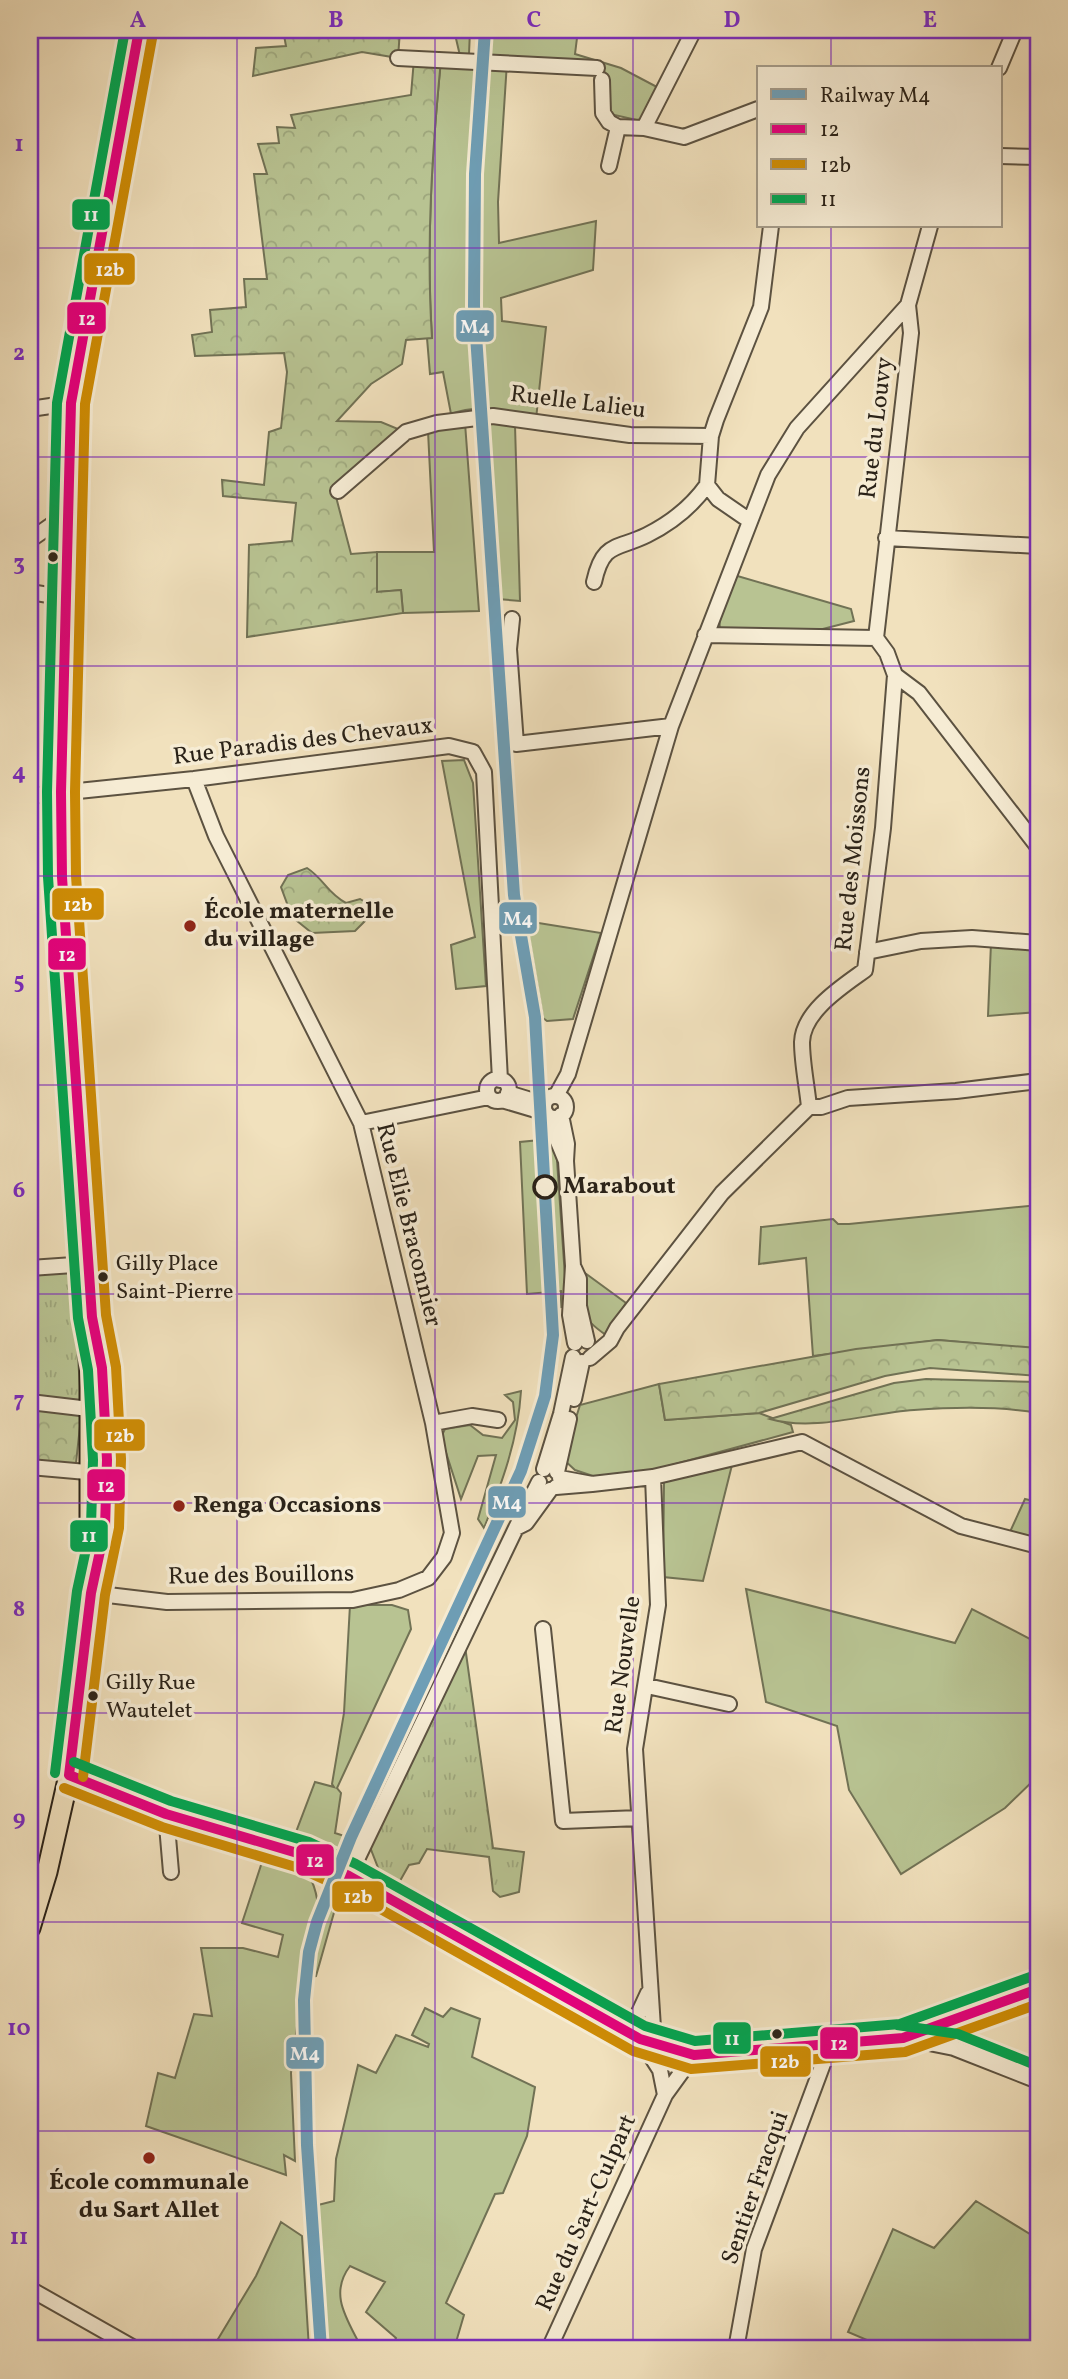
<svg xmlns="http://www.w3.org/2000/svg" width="1068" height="2379" font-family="Vollkorn,serif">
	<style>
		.grass { fill: #b8c392; stroke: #717255; stroke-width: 2 }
		.forest { fill: url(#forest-crowns); stroke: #717255; stroke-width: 2 }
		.park { fill: url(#park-tufts); stroke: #717255; stroke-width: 2 }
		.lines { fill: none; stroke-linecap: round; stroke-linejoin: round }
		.minor-casing { stroke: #5c5241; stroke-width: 18 }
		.major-casing { stroke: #2a2218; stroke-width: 23 }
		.minor { stroke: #f6ecd4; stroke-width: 14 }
		.major { stroke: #f1e1bd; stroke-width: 19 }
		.bus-1-casing { stroke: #f6ecd4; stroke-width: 16 }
		.bus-2-casing { stroke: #f6ecd4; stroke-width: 16 }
		.bus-3-casing { stroke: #f6ecd4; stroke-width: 16 }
		.bus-1 { stroke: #e5007d; stroke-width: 10 }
		.bus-2 { stroke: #ce8c05; stroke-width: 10 }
		.bus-3 { stroke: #00a651; stroke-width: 10 }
		.rail-1-casing { stroke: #f6ecd4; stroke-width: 18 }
		.rail-1 { stroke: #6e9eb6; stroke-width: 12 }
		.grid { fill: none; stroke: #7b2cbf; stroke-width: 2; stroke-opacity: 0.55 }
		.bus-dot { fill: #2a2218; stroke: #f6ecd4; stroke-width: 2.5 }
		.poi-dot { fill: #8f2418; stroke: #f6ecd4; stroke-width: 2.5 }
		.stop-dot { fill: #f6ecd4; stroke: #2a2218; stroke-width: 3.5 }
		.labels { text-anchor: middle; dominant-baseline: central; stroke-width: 7; stroke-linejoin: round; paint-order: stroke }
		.bus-label { font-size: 22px; fill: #2a2218; stroke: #f6ecd4; text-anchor: start }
		.street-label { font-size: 24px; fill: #2a2218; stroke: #f6ecd4 }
		.poi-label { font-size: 24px; font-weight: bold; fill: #2a2218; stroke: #f6ecd4; text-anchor: start }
		.stop-label { font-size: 24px; font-weight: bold; fill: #2a2218; stroke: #f6ecd4; text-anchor: start }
		.line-badge { stroke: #f6ecd4; stroke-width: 2.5 }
		.badge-label { font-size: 19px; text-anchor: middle; font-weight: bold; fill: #fff }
		.neatline { fill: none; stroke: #7b2cbf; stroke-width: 2.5 }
		.grid-label { font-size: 23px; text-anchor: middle; font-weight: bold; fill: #7b2cbf }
	</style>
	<defs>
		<pattern id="forest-crowns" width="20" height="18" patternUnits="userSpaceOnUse" patternTransform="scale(1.75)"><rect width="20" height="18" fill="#b8c392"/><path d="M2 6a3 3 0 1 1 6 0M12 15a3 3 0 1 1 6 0" fill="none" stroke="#9ea77d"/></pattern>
		<pattern id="park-tufts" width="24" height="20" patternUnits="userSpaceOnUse" patternTransform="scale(1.75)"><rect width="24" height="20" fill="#b8c392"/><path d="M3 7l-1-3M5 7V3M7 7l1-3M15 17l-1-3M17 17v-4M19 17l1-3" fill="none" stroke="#9ea77d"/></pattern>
	</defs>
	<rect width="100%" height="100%" fill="#f1e1bd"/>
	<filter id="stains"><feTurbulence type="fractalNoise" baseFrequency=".00286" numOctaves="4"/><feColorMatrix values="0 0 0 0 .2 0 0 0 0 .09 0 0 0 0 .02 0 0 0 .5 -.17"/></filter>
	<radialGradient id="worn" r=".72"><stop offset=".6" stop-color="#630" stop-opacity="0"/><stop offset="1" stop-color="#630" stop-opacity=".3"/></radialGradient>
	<path class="grass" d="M454,30H470L469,54L461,60Z
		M491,30H578L575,54L621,68L657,87L641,121L610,114L608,80L597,68L507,62L498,202L499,243L596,221L593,270L501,298L502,321L546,327L536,419C509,411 479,403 451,414L443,372L430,374L427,338L432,337C426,244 432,152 441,60H486Z
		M487,421L515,425L520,601L498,599Z
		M465,423L479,611L403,613L401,590L377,592V552H434L428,431Z
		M734,575L851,609L854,621L815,631L720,632L719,610Z
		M464,760L473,783L486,986L456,989L451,945L475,937L442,761Z
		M526,921L601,933L573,1019L547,1021L543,1018Z
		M991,943L1038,949V1012L988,1016Z
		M550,1139L556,1146L567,1306L561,1307V1291L527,1294L520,1142Z
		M1038,1205V1349L938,1340L813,1356L806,1258L759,1264L761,1227L833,1219L838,1224H849Z
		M585,1273L626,1303L606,1335C576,1315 581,1307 585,1273Z
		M659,1384L665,1420L759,1413L791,1425L793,1432L657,1469L596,1477L575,1470L563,1459L580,1405Z
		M521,1391C518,1440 502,1483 484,1528L478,1519L496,1455L478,1456L461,1499L441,1437L445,1429L470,1425L483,1435L502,1438L515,1420L513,1402L505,1395Z
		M732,1465L703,1581L663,1577L664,1482Z
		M1025,1499L1038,1502V1539L1009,1534Z
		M746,1589L955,1643L972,1609L1034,1641L1038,1645V1776L1005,1808L901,1874L849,1790L837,1726L766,1702Z
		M350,1605H392L408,1610L411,1629L337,1788L341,1793L335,1833L354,1839L349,1851L323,1850L293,1840L315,1782L334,1787L332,1784L344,1713Z
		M265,1853C273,1855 285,1855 293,1858C309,1866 317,1891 318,1907L301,1995L291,2073L295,2161L284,2155L286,2175L146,2126L158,2073L175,2078L194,2014L212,2016L201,1948H243L278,1957L283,1935L242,1923Z
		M339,1895L316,1976L310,1977L331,1898Z
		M425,2008L443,2017L451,2008L480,2019L472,2057L535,2087L527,2136L503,2193L495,2194L446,2303L464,2315L454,2349H391L396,2338L366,2312L385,2282L350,2266C328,2295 348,2320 362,2349H325L326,2322L314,2206L334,2201L336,2159L358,2065L376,2073L396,2035L428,2047L429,2044L412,2035Z
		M976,2201L1038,2239V2349H888L848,2332L893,2229L934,2248Z
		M281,2222L302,2236L309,2349H212L256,2276Z"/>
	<path class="forest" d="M283,30H400L398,58L362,52L253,76L256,48L286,46Z
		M414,59L441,60C432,152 426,245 432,338L406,340L402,364L371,384L337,421L381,422L398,429L391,445L335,493L351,554L377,552V592L401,590L403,613L247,637L249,545L292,541L296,503L223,496L222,480L264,485L269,432L281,428L287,372L284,353L195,356L192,335L212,332L210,310L246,307L244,279H267L254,174H267L258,144L279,143L277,127L295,128L291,115L411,95Z
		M307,868C324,879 327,893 346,903L360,899L367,903L365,921L355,931L312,933L292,917L281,887L288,875Z
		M938,1340L1038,1348V1376L930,1368L885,1376L759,1413L665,1420L659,1384L856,1349Z
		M926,1379L1038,1382V1413C998,1406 955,1407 914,1410C868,1413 815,1432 770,1419L894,1383Z
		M30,1401L66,1406L81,1417L75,1472L30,1465Z"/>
	<path class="park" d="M72,1267L81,1402H30V1269Z
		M465,1646L493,1848L524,1852L519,1892L500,1897L493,1891L489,1857L427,1849L419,1863L409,1865L396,1888L384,1883L370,1847Z"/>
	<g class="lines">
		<defs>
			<path id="minor" d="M398,58L597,68
				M999,68L1015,30
				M602,80L603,113L609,122L618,127L644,128L684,137L758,109
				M644,128L694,30
				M1000,156L1038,157
				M609,166L618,127
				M30,409L71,403
				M338,491L406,432L437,423L493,416L630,435L711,436
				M750,521L718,499L707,485L711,436L716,420L761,307L771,226
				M886,538L1038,546
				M30,540L70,512
				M594,582C603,541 617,550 647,535C671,523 692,506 707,485
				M30,592L67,598
				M512,619L509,649L516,744L671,726
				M705,635L876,638
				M876,638L911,333L908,305L930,226
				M895,675L919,693L1038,847
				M30,796L194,779L449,746L473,752L484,772L500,1080
				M867,952L921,941L972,938L1038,943
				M487 1090a11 11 0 1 1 22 0a11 11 0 1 1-22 0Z
				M508,1093L531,1100L547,1099
				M556,1096L568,1074L671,726L768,475L797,428L908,305
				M544 1107a11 11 0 1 1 22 0a11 11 0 1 1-22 0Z
				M502,1100L546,1113L566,1161L567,1144L561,1115
				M809,1107C807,1086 802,1063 802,1042C803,1011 843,986 865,970L883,828L895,675L887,653L876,638
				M361,1123L489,1097
				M566,1161L573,1266
				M30,1268L88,1264
				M575,1343L570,1315L573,1266L579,1279V1306L587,1341
				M590,1358L610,1341L617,1328L722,1193L809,1107H821L848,1098L956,1091L1038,1081
				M574,1399L582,1362
				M30,1402L89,1409
				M433,1423L472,1416L498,1420
				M30,1467L98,1473
				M544,1469L561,1414L573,1357
				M557,1472L569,1419
				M653,1477L658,1605L635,1749L654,2043
				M539,1482L516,1528L526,1523L550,1490
				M592,1484L653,1477L802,1442L961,1526L1038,1546
				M556,1487L592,1484L560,1478
				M91,1593L167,1602L353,1600L399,1590L428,1578L444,1557L452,1533L433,1423L361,1123L216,836L194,779
				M543,1629L563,1821L639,1818
				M647,1686L729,1704
				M69,1775L166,1814L304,1855L349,1876L640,2039L694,2055L903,2038L1038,1989
				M166,1814L171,1872
				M349,1876L516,1528
				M622,2029L635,2021L648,1993
				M904,2038L954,2048L1038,2081
				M640,2039L660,2070L665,2095
				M30,2289L136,2349
				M549,2349L665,2095L694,2055
				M736,2349L754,2249L830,2045"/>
			<path id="major" d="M90,1557V1342
				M30,1928L47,1872L69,1775L91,1593L105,1528V1406L88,1264L62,877L61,792L71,403L139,30"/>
		</defs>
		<use href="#minor" class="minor-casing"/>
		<use href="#major" class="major-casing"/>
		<use href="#minor" class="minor"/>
		<use href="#major" class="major"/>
		<defs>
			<path id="bus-1" d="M69,1775L91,1593L105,1528L107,1460L102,1368L92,1317L62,877L61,792L71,403L139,30
				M69,1775L166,1814L304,1855L349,1876L640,2039L694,2055L903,2038L1038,1989"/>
			<path id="bus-2" d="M83,1777L105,1595L119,1528L121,1459L116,1367L106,1315L76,876L75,792L85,404L153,33
				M64,1788L162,1827L299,1868L343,1888L633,2051L691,2069L905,2052L1038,2004"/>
			<path id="bus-3" d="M74,1762L171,1801L309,1842L356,1864L645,2026L695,2041L900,2024L1033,1976
				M55,1773L77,1591L91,1526L93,1460L88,1370L78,1318L48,877L47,792L57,403L125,30
				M897,2025L958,2034L1038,2066"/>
		</defs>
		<use href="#bus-1" class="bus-1-casing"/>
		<use href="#bus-2" class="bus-2-casing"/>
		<use href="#bus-3" class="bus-3-casing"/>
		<use href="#bus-1" class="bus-1"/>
		<use href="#bus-2" class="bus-2"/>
		<use href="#bus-3" class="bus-3"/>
		<defs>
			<path id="rail-1" d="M321,2349L307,2145L304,2000L309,1952L317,1922L351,1837L521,1471L545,1396L553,1335L535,1017L514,895L474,306L475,174L485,30"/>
		</defs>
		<use href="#rail-1" class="rail-1-casing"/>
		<use href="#rail-1" class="rail-1"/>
	</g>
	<path class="grid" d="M237,30V2349M435,30V2349M633,30V2349M831,30V68M831,226V2349M30,248H1038M30,457H1038M30,666H1038M30,876H1038M30,1085H1038M30,1294H1038M30,1503H1038M30,1713H1038M30,1922H1038M30,2131H1038"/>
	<g class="bus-dot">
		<circle cx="53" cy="557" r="6"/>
		<circle cx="103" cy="1277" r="6"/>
		<circle cx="93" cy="1696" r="6"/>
		<circle cx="777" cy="2034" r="6"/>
	</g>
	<g class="poi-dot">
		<circle cx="190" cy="926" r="7"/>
		<circle cx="179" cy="1506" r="7"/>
		<circle cx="149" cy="2158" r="7"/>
	</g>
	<circle class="stop-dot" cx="545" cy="1187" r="11"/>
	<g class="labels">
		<g class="bus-label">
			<text x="116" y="1264">Gilly Place<tspan x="116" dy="28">Saint-Pierre</tspan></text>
			<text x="106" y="1683">Gilly Rue<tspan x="106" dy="28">Wautelet</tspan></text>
		</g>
		<g class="street-label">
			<text transform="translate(578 403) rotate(7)">Ruelle Lalieu</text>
			<text transform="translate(877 428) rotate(-83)">Rue du Louvy</text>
			<text transform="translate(303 742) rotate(-7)">Rue Paradis des Chevaux</text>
			<text transform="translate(854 859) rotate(-84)">Rue des Moissons</text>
			<text transform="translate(408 1225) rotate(76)">Rue Elie Braconnier</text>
			<text transform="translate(261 1576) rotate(-1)">Rue des Bouillons</text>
			<text transform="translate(624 1665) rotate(-82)">Rue Nouvelle</text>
			<text transform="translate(756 2188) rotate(-71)">Sentier Fracqui</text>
			<text transform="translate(587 2213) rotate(-66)">Rue du Sart-Culpart</text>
		</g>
		<g class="poi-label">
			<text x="204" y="912">École maternelle<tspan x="204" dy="28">du village</tspan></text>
			<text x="193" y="1506">Renga Occasions</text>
			<text x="149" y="2183" text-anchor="middle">École communale<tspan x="149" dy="28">du Sart Allet</tspan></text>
		</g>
		<g class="stop-label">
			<text x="563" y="1187">Marabout</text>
		</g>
	</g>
	<g class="line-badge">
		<rect x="71" y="198" width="40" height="33" rx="7" fill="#00a651"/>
		<rect x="83" y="252" width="53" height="34" rx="7" fill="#ce8c05"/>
		<rect x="66" y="301" width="41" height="34" rx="7" fill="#e5007d"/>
		<rect x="455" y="309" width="40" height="34" rx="7" fill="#6e9eb6"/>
		<rect x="51" y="887" width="54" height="34" rx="7" fill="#ce8c05"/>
		<rect x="498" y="901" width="40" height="34" rx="7" fill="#6e9eb6"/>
		<rect x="47" y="937" width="40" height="34" rx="7" fill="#e5007d"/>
		<rect x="93" y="1418" width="53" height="34" rx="7" fill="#ce8c05"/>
		<rect x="86" y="1468" width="40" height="34" rx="7" fill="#e5007d"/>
		<rect x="487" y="1485" width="40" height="34" rx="7" fill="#6e9eb6"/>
		<rect x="69" y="1519" width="40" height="34" rx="7" fill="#00a651"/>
		<rect x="295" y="1843" width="40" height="34" rx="7" fill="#e5007d"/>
		<rect x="331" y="1880" width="54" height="33" rx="7" fill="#ce8c05"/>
		<rect x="712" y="2021" width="40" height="34" rx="7" fill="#00a651"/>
		<rect x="819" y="2026" width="40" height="34" rx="7" fill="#e5007d"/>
		<rect x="285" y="2036" width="40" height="34" rx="7" fill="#6e9eb6"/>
		<rect x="759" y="2045" width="53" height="33" rx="7" fill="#ce8c05"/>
	</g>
	<g class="badge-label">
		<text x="91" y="221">11</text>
		<text x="110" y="276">12b</text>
		<text x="87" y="325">12</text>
		<text x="475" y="333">M4</text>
		<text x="78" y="911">12b</text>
		<text x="518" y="925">M4</text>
		<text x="67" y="961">12</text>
		<text x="120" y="1442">12b</text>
		<text x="106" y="1492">12</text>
		<text x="507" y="1509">M4</text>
		<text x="89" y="1542">11</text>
		<text x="315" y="1867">12</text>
		<text x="358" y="1903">12b</text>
		<text x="732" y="2045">11</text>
		<text x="839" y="2050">12</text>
		<text x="305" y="2060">M4</text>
		<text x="785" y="2068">12b</text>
	</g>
	<rect width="1068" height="2379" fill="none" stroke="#f1e1bd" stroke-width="77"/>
	<rect x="757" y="66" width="245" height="161" fill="#f6ecd4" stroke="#a49b89" stroke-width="2"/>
	<rect x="771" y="89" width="35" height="10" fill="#6e9eb6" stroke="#a49b89" stroke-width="2"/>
	<text x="820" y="102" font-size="21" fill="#2a2218">Railway M4</text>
	<rect x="771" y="124" width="35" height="10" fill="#e5007d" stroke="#a49b89" stroke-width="2"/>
	<text x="820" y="136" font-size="21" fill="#2a2218">12</text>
	<rect x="771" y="159" width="35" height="10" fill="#ce8c05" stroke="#a49b89" stroke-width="2"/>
	<text x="820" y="172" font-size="21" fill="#2a2218">12b</text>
	<rect x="771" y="194" width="35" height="10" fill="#00a651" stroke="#a49b89" stroke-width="2"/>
	<text x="820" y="206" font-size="21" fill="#2a2218">11</text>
	<rect x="38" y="38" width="992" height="2302" class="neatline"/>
	<g class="grid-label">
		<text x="138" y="27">A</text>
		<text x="336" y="27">B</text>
		<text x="534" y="27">C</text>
		<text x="732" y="27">D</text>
		<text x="930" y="27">E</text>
		<text x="19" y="151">1</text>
		<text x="19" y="360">2</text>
		<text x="19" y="570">3</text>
		<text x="19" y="779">4</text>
		<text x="19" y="988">5</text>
		<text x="19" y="1197">6</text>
		<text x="19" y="1407">7</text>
		<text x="19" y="1616">8</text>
		<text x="19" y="1825">9</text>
		<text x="19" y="2035">10</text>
		<text x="19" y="2244">11</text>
	</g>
	<rect width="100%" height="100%" filter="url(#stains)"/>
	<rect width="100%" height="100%" fill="url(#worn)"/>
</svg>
